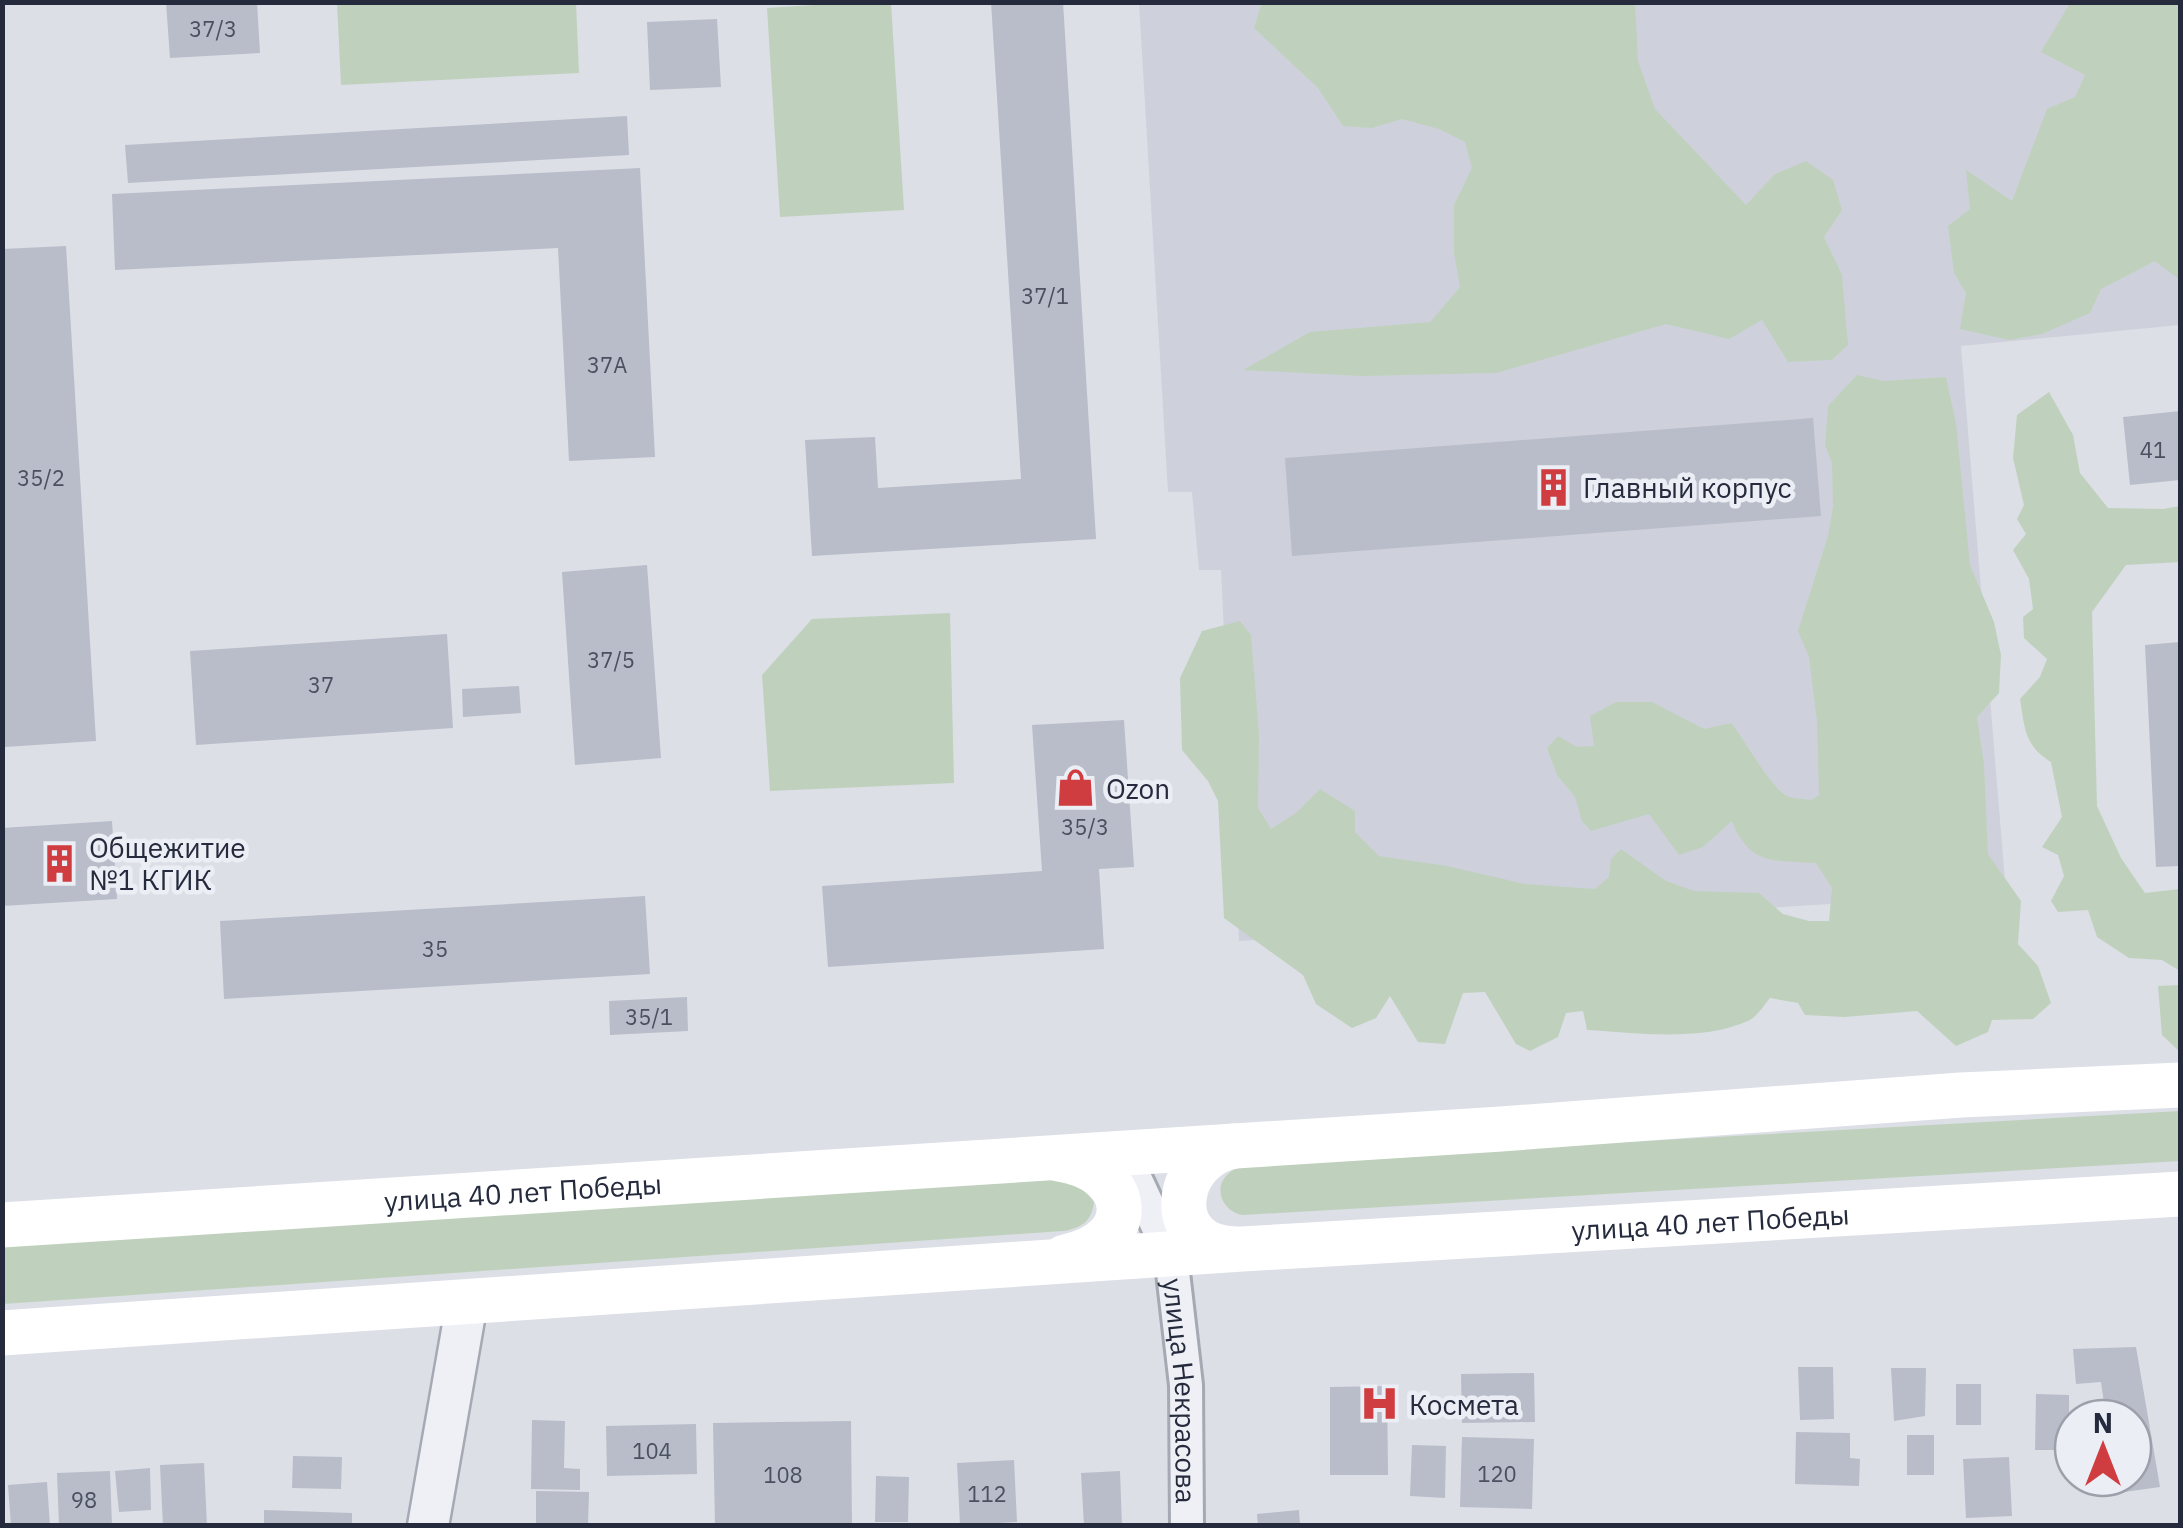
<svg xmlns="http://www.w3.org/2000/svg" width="2183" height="1528" font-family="'IBM Plex Sans',sans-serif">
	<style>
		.built { fill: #ced1db }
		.green { fill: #bfd1bd }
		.building { fill: #b9bdc9 }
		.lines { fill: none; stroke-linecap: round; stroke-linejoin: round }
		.minor-casing { stroke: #a5a9b3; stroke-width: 38 }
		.tertiary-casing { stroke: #a5a9b3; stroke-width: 45 }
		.minor { stroke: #eef0f5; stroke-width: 32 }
		.tertiary { stroke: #eef0f5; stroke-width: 40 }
		.secondary { stroke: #fff; stroke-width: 45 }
		.labels { text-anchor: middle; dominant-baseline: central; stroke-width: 9; stroke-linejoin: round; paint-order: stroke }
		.number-label { font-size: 22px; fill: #4a5060 }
		.poi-label { font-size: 28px; fill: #252b3d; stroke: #ebeef4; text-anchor: start }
		.street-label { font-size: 28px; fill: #252b3d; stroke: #ebeef4 }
	</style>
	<rect width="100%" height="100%" fill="#dcdfe6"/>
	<path class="built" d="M1139,3H2180V325L1961,346L2006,893L1239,941L1221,570H1199L1192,492H1168Z"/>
	<path class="green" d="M861,2L891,3L904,210L780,217L767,8Z
		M1262,2L1635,3L1638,61L1655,109L1746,205L1775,174L1806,161L1833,180L1842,210L1824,237L1842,275L1848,345L1832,360L1788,362L1762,320L1729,339L1666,324L1496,373L1361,376L1243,370L1310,332L1430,322L1460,287L1454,253V205L1472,168L1465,142L1439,129L1402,119L1372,128L1343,126L1318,88L1254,28Z
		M337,3H576L579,73L341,85Z
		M2070,3H2180V280L2155,261L2101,289L2090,313L2042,334L2009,340L1960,329L1966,293L1954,273L1948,226L1970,209L1966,170L2012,201L2047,109L2075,97L2085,75L2041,52Z
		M1857,375L1883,381L1946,377L1956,423L1970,565L1994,622L2001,655L1999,693L1977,717L1984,764L1988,854L2021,901L2018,944L2038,966L2051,1003L2033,1019L1992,1020L1988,1032L1956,1046L1917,1011L1844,1017L1805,1015L1798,1003L1770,998C1764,1005 1757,1017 1748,1021C1700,1042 1637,1033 1587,1030L1583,1011L1566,1013L1558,1037L1530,1051L1516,1044L1485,992L1463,993L1445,1044L1418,1042L1390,996L1376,1018L1352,1028L1316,1004L1303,975L1224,918L1218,801L1208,781L1182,750L1180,678L1202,631L1240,621L1251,635L1259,734L1258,808L1271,829L1296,813L1320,789L1355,811V832L1379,856L1447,866L1525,884L1595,889L1609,877L1611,859L1621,849L1666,881L1694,891L1759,893L1783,914L1809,921H1829L1832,888L1816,863C1772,860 1750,866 1732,821L1703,847L1679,855L1649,814L1591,831L1582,821L1575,797L1557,775L1547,748L1558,736L1577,747L1594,746L1590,716L1616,702H1652L1704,729L1731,723C1746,741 1769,786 1787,796C1793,799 1805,799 1812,800L1819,795L1817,722L1809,657L1798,631L1828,536L1833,507L1832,462L1825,446L1828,406Z
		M2049,392L2073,435L2080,473L2108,508L2163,509L2180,506V562L2126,565L2092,612L2097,806L2121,858L2145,893L2180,889V971L2162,960L2129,958L2097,937L2088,910L2058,912L2051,901L2064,876L2058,855L2042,847L2062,817L2051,762C2024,745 2025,729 2020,699L2040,677L2047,659L2024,638L2023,617L2033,609L2029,579L2013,550L2026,534L2017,519L2024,505L2013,458L2017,415Z
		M950,613L954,783L770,791L762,675L812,619Z
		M2180,985V1052L2162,1035L2158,986Z
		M2180,1111V1161L1243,1215C1225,1213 1212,1190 1227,1175C1232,1169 1243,1166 1251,1163Z
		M1071,1175L1094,1202C1092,1221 1082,1228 1063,1231L3,1304V1244Z"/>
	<path class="building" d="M166,2H257L260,53L170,58Z
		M991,2H1063L1096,539L812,556L805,440L875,437L878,488L1021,479Z
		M717,19L721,87L650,90L647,22Z
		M627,116L629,155L128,183L125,145Z
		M640,168L655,457L569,461L558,248L115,270L112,194Z
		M66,246L96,741L5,747L2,249Z
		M2180,411V480L2130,485L2123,417Z
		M1813,418L1821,516L1292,556L1285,458Z
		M647,565L661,758L575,765L562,572Z
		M447,634L453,728L196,745L190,651Z
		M2180,642V866L2156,867L2145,645Z
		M519,686L521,713L463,717L462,689Z
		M1124,720L1134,867L1099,869L1104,949L828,967L822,886L1042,871L1032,725Z
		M112,821L117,899L2,906V828Z
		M645,896L650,974L224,999L220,921Z
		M687,997L688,1031L610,1035L609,1001Z
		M2136,1347L2160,1487L2117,1493L2115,1478H2133V1418H2106L2101,1382L2076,1384L2073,1349Z
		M1798,1367H1833L1834,1419L1800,1420Z
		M1891,1368H1926L1925,1416L1894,1421Z
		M1534,1373L1535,1422L1462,1423L1461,1374Z
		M1956,1384H1981V1425H1956Z
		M1387,1386L1388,1475H1330V1387Z
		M2036,1394L2069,1395V1450H2035Z
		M532,1420L565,1421L564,1468L580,1469V1490L531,1489Z
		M851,1421L852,1526H715L713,1423Z
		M696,1424L697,1474L607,1476L606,1426Z
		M1796,1432L1850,1433V1458L1860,1459L1859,1486L1795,1484Z
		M1907,1435H1934V1475H1907Z
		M1462,1437L1534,1439L1532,1509L1460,1507Z
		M1412,1445L1446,1446L1445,1498L1410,1496Z
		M293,1456L342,1457L341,1489L292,1488Z
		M2009,1457L2012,1516L1966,1518L1963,1459Z
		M1014,1460L1017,1522L960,1525L957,1463Z
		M204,1463L207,1526H163L160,1465Z
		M150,1468L151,1510L119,1512L115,1471Z
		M110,1471L112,1526H59L57,1473Z
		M1120,1471L1122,1526H1084L1081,1473Z
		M876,1476L909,1477L908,1522H875Z
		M47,1482L50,1526H11L8,1485Z
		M536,1491L589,1492L588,1526L536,1525Z
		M264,1510L352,1513V1526H264Z
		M1299,1510L1300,1526H1258L1257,1514Z"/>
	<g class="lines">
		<defs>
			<g id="minor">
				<path id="s1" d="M1123,1152L1171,1255L1186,1385L1187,1526"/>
			</g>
			<path id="tertiary" d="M428,1526L467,1302"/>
		</defs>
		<use href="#minor" class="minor-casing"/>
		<use href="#tertiary" class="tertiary-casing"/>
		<use href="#minor" class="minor"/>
		<use href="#tertiary" class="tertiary"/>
		<g class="secondary">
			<path d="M1234,1146C1173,1157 1161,1247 1235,1249"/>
			<path d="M1059,1159C1133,1170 1143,1241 1065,1257"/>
			<path id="s2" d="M2,1225L1501,1129L1961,1095L2180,1085"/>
			<path id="s3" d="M2,1333L1242,1249L2180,1194"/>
		</g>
	</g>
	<defs>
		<symbol id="building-bare" viewBox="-9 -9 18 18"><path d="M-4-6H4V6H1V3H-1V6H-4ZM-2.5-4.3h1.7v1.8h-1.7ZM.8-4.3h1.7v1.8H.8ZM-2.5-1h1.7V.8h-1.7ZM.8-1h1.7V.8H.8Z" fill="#d03d40" stroke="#ebeef4" stroke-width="2.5" paint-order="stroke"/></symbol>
		<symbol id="shop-bare" viewBox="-9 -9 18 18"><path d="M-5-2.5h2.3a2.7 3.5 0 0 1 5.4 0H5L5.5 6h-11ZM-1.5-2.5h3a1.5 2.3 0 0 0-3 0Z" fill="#d03d40" stroke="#ebeef4" stroke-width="2.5" paint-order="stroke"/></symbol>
		<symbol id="hospital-bare" viewBox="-9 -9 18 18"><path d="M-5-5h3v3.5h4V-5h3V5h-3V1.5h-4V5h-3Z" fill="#d03d40" stroke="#ebeef4" stroke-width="2.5" paint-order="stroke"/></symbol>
	</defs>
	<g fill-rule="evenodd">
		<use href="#building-bare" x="1526" y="460" width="55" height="55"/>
		<use href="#shop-bare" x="1048" y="760" width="55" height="55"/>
		<use href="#building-bare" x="32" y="836" width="55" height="55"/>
		<use href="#hospital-bare" x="1352" y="1376" width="55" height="55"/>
	</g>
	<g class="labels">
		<g class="number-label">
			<text x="213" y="28">37/3</text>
			<text x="1045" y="295">37/1</text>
			<text x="607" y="364">37А</text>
			<text x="2153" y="449">41</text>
			<text x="41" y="477">35/2</text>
			<text x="611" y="659">37/5</text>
			<text x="321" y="684">37</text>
			<text x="1085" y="826">35/3</text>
			<text x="435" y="948">35</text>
			<text x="649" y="1016">35/1</text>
			<text x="652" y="1450">104</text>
			<text x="1497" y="1473">120</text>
			<text x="783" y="1474">108</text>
			<text x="987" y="1493">112</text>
			<text x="84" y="1499">98</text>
		</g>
		<g class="poi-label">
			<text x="1583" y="487">Главный корпус</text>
			<text x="1106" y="788">Ozon</text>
			<text x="89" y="847">Общежитие<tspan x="89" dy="32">№1 КГИК</tspan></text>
			<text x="1409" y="1404">Космета</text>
		</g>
		<g class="street-label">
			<text stroke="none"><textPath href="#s2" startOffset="522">улица 40 лет Победы</textPath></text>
			<text stroke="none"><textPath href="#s3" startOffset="1712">улица 40 лет Победы</textPath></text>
			<text stroke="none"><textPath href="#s1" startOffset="250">улица Некрасова</textPath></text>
		</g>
	</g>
	<rect width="2183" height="1528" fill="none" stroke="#252b3d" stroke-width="10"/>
	<g transform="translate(2103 1448)"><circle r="48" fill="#ebeef4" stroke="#9ca0ab" stroke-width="2.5"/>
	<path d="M0-8L18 38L0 25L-18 38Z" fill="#d03d40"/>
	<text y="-15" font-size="28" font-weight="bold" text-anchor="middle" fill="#252b3d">N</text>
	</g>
</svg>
